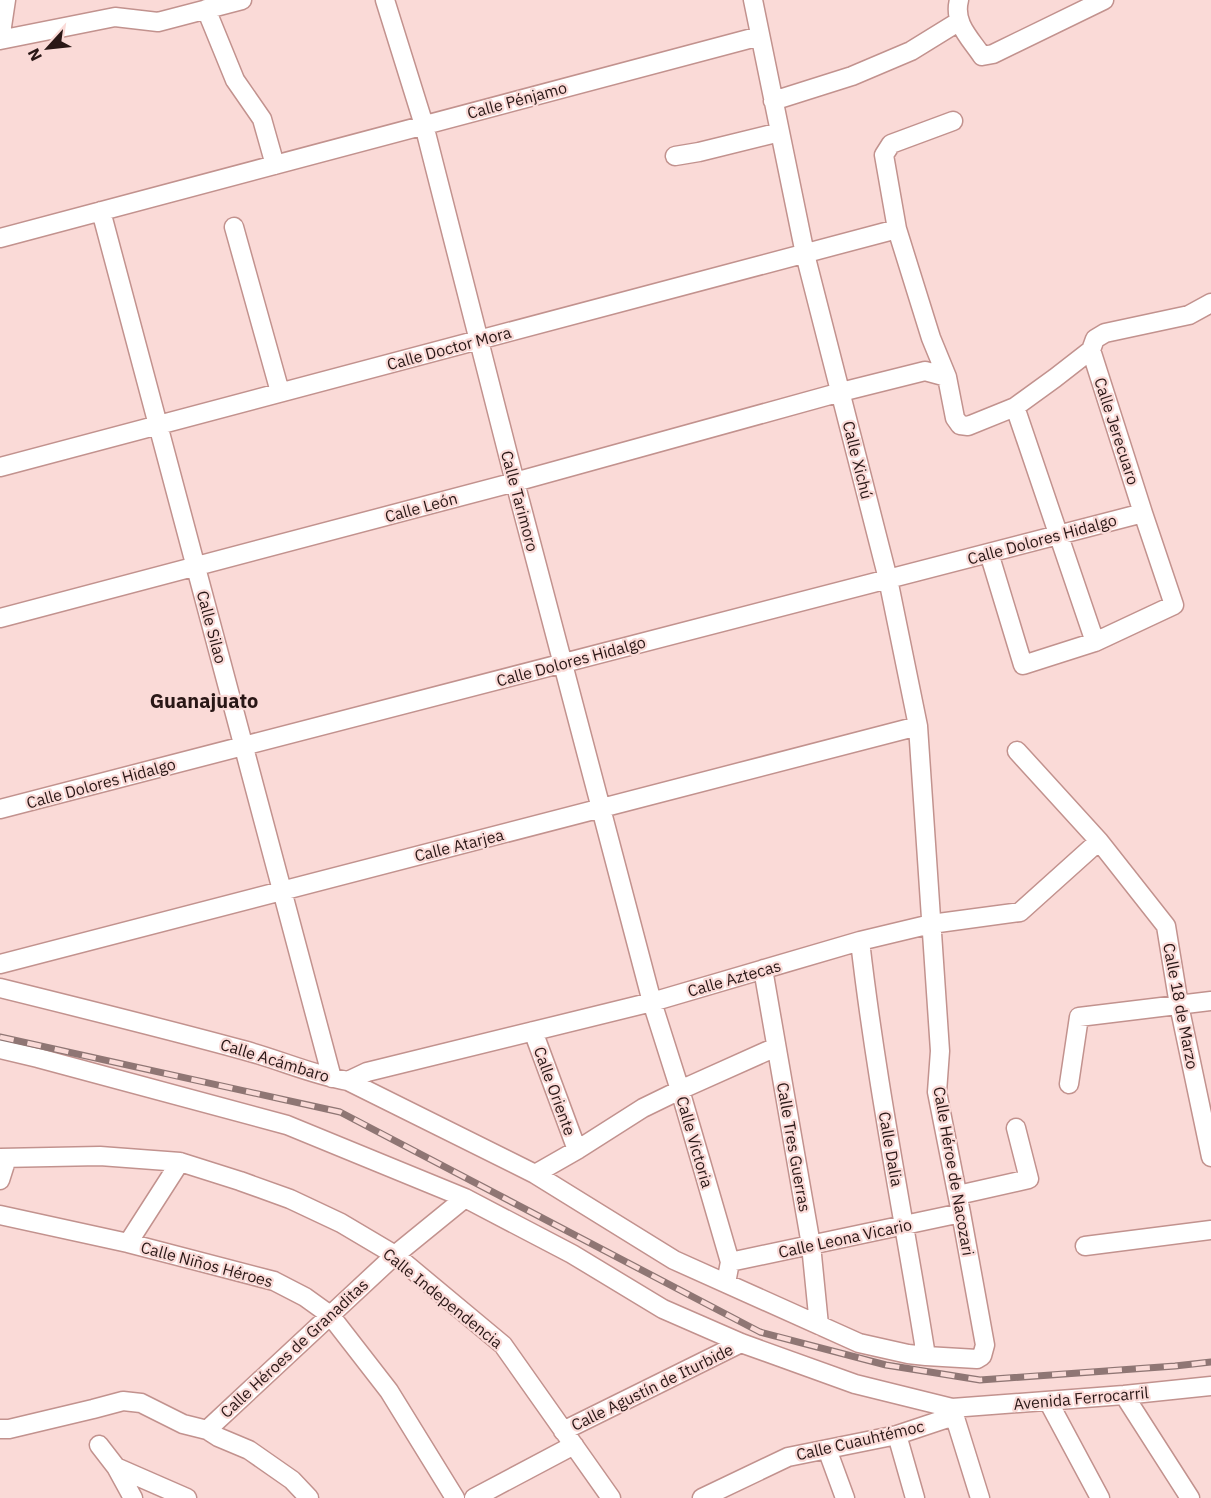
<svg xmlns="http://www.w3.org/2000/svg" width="1211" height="1498" font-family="'IBM Plex Sans',sans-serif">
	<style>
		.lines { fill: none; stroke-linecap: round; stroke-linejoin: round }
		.street-casing { stroke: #c2928e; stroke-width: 21 }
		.street { stroke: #fff; stroke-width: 18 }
		.rail-casing { stroke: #8f7674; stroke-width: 7 }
		.rail { stroke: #fadad7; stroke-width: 4.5; stroke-dasharray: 14; stroke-linecap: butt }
		.labels { text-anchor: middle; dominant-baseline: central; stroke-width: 4.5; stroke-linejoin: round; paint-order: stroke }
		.street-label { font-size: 16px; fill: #291716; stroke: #fadad7 }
		.quarter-label { font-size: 20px; font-weight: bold; fill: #291716; stroke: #fadad7 }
	</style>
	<rect width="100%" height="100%" fill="#fadad7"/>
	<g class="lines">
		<defs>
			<path id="street" d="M385,0L424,125L515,482L652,1002L680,1090L730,1262L726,1283
				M959,0C953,23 970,38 982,56L993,54L1104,0
				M206,9L235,80L262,119L275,165
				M0,40L115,17L158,22L242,0
				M0,40L6,0
				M773,101L852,76L911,51L958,22
				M953,121L891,144L884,155L897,229L931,338L947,377L955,418L960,425L968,426L1015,407L1055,378L1091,350L1095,339L1105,333L1189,315L1211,303
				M675,156L699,152L780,132
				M101,211L332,1078
				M234,227L280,392
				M0,238L760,36
				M1015,407L1095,642
				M0,467L897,229
				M989,553L1023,665L1095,642L1174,605L1143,513L1091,350
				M0,618L515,482L841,392L925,371L947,377
				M1017,751L1099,841L1166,926L1179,1005L1211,1157
				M0,809L1143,513
				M860,941C876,1081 904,1218 926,1356
				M0,964L918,726
				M763,969L811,1245L819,1325
				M0,988C81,1008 162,1028 243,1050C278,1059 312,1075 348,1081L535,1174L674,1260L859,1343L908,1354L926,1356L977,1359L982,1356L985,1345L961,1213L937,1092L940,1051L918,726L888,579L805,254L753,0
				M533,1031L577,1150
				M0,1049L38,1058L287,1125L465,1198L572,1254L663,1309L741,1343L855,1384L952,1408L1124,1395L1211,1386
				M348,1081L367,1072L652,1002L860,941L931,924L1020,912L1099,841
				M1069,1084L1079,1017L1211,1001
				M0,1158L100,1156L180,1162L240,1181L290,1199L341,1223L395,1255L503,1345L611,1498
				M535,1174L577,1150L643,1108L680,1090L776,1047
				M0,1180L7,1158
				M958,1195L1029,1179L1016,1128
				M0,1215L128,1243L274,1281L305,1297L330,1315L389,1391L455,1498
				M128,1243L180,1162
				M1085,1246L1211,1230
				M730,1262L961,1213
				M1124,1395L1190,1498
				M1048,1401L1100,1498
				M952,1408L980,1498
				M0,1429H9L93,1409L123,1401L141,1403L183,1424L207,1430L218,1437L249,1450L292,1480L309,1498
				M207,1430L395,1255L465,1198
				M563,1431L741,1343
				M897,1435L915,1498
				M99,1445L116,1467L133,1498
				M827,1449L845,1498
				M116,1467L187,1498
				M474,1498L574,1445
				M702,1498L788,1457L897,1435L954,1416"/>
		</defs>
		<use href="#street" class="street-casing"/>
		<use href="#street" class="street"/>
		<defs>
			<path id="rail" d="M0,1037L340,1112L760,1332L886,1365L980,1380L1175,1366L1211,1362"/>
		</defs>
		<use href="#rail" class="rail-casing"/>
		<use href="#rail" class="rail"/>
	</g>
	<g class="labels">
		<g class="street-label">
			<text transform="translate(517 100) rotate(-15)">Calle Pénjamo</text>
			<text transform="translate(449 348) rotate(-15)">Calle Doctor Mora</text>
			<text transform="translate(1117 431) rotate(72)">Calle Jerecuaro</text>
			<text transform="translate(858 460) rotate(76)">Calle Xichú</text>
			<text transform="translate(520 501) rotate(75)">Calle Tarimoro</text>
			<text transform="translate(421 507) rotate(-15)">Calle León</text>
			<text transform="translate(1042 539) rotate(-15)">Calle Dolores Hidalgo</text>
			<text transform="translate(212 627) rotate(75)">Calle Silao</text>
			<text transform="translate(571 661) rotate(-15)">Calle Dolores Hidalgo</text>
			<text transform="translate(101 783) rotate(-15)">Calle Dolores Hidalgo</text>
			<text transform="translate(459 845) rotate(-14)">Calle Atarjea</text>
			<text transform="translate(734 978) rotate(-16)">Calle Aztecas</text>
			<text transform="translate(1181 1006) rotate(79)">Calle 18 de Marzo</text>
			<text transform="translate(275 1060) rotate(17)">Calle Acámbaro</text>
			<text transform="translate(555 1091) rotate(70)">Calle Oriente</text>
			<text transform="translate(695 1142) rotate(74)">Calle Victoria</text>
			<text transform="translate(794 1147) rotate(80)">Calle Tres Guerras</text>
			<text transform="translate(891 1149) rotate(80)">Calle Dalia</text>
			<text transform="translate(954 1171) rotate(80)">Calle Héroe de Nacozari</text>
			<text transform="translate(845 1238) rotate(-12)">Calle Leona Vicario</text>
			<text transform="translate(207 1264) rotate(15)">Calle Niños Héroes</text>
			<text transform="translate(443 1298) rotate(39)">Calle Independencia</text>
			<text transform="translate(294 1348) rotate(-43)">Calle Héroes de Granaditas</text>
			<text transform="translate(652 1387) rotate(-26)">Calle Agustín de Iturbide</text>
			<text transform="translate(1081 1398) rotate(-5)">Avenida Ferrocarril</text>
			<text transform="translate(860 1440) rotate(-13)">Calle Cuauhtémoc</text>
		</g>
		<g class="quarter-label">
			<text x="204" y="700">Guanajuato</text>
		</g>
	</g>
	<g transform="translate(48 48) rotate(243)" stroke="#fadad7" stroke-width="4.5" paint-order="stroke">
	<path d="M0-4.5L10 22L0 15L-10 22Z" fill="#291716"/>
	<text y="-9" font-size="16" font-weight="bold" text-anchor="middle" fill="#291716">N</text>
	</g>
</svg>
